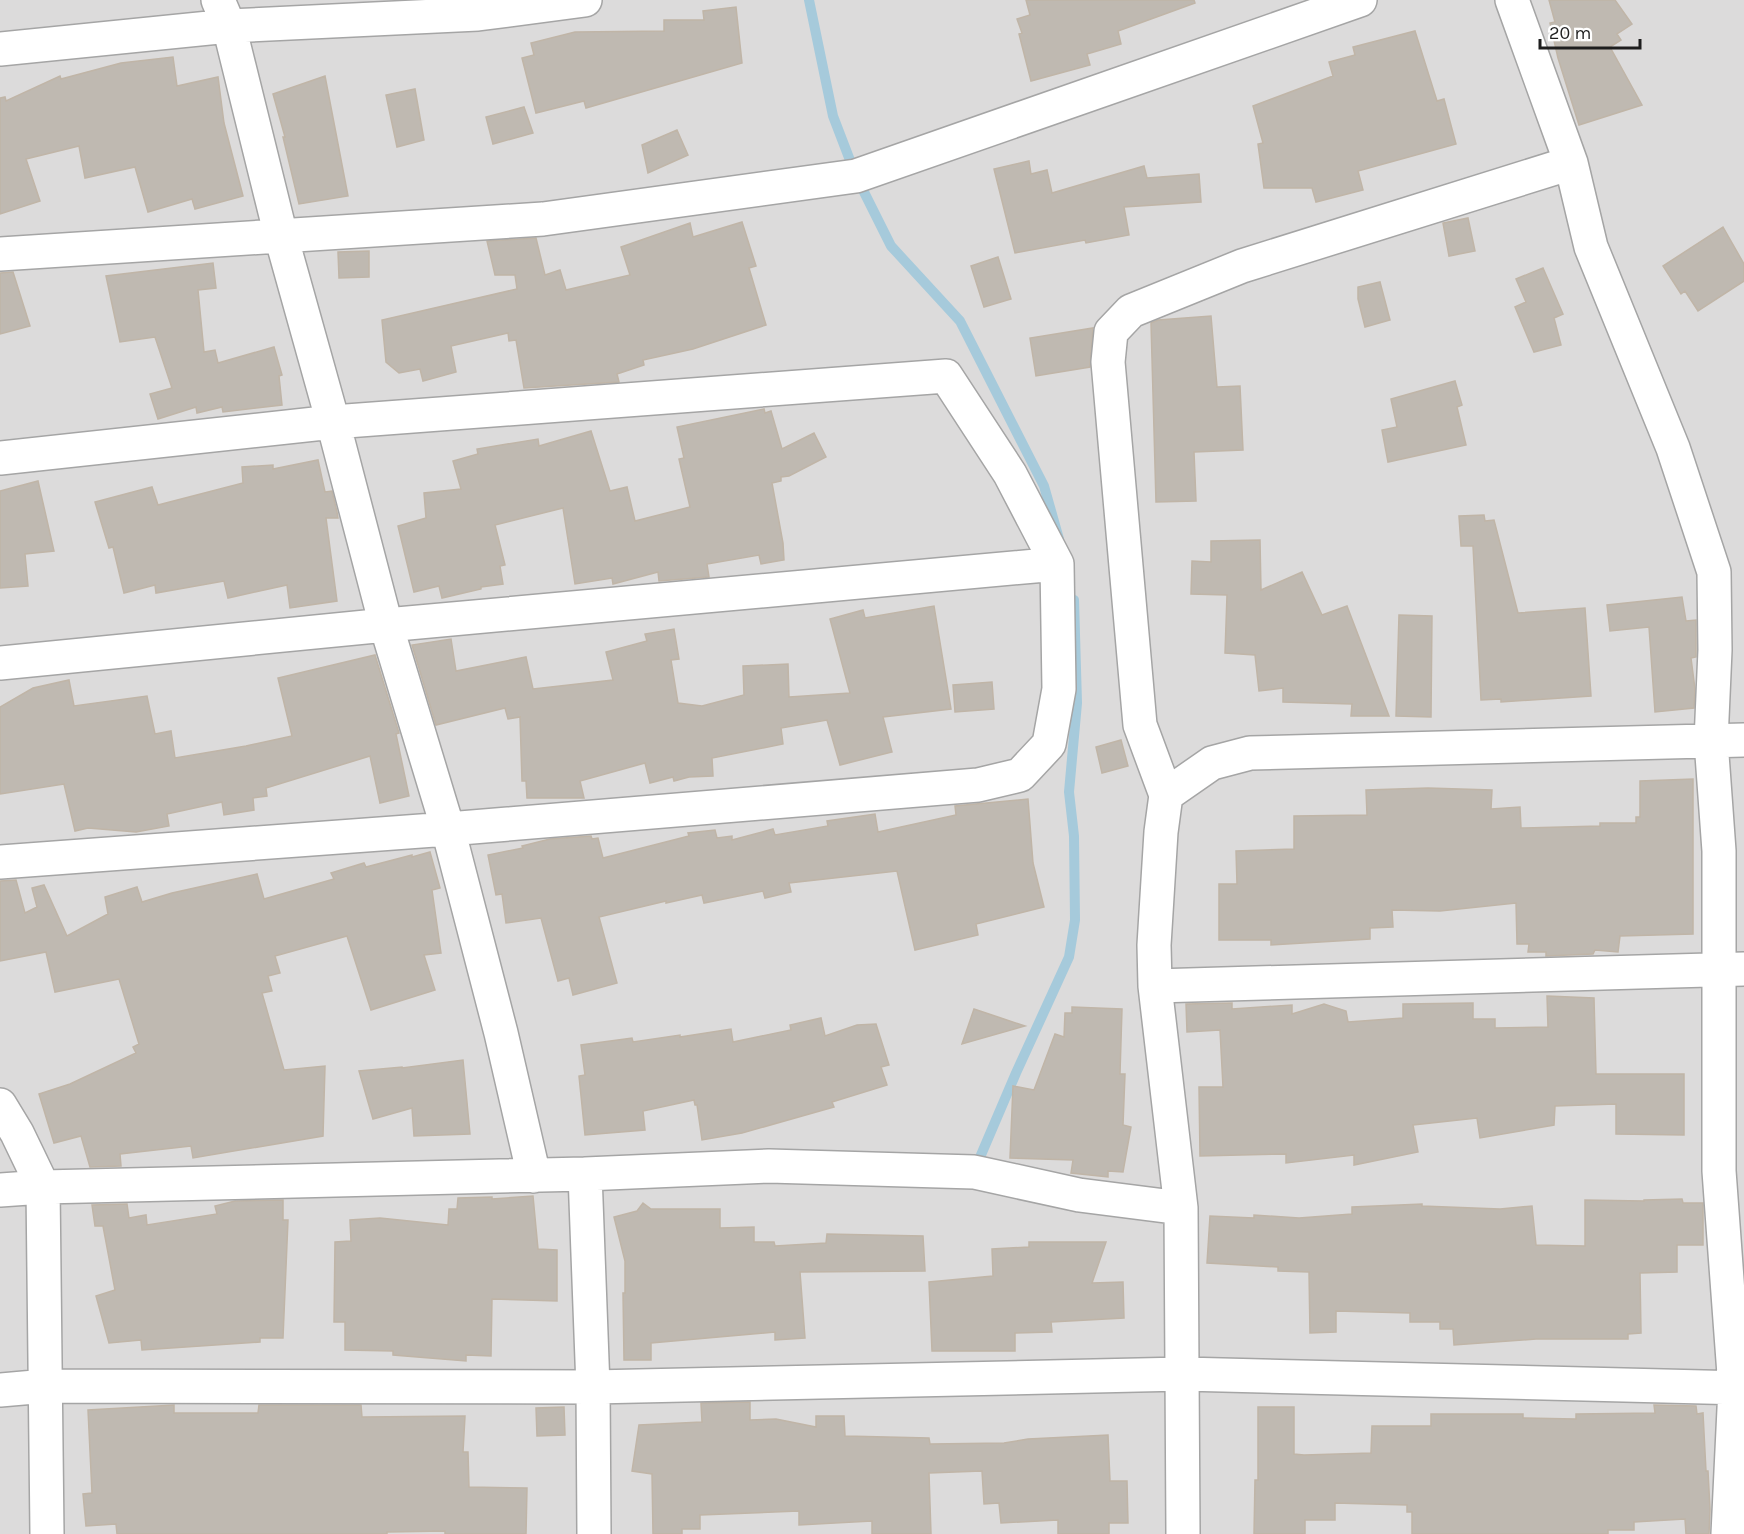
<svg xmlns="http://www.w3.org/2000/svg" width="1744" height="1534" font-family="Karla,sans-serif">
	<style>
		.residential { fill: #dcdbdb }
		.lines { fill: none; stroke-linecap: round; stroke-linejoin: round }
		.stream { stroke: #a6cadb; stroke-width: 10 }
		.building { fill: #bfb9b1; stroke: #c0b5a7; stroke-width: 1.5 }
		.minor-casing { stroke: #a5a5a5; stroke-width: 36 }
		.minor { stroke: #fff; stroke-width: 33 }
	</style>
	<rect width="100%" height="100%" fill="#efece5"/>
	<path class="residential" d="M0,0H1744V1534H0Z"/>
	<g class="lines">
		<path class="stream" d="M809,0L833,116L856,176L891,246L960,321L1044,486L1059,539
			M975,1169L1016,1073L1069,957L1075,920L1074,836L1069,792L1077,703L1074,600"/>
	</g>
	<path class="building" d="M1026,0H1194L1195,3L1118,31L1121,44L1087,54L1090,65L1031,81L1019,34L1022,33L1017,19L1030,15Z
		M1549,0H1615L1632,24L1617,34L1621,40L1610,47L1642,105L1579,125L1558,58L1550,23L1555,22Z
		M736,7L742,63L586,108L584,101L536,113L522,58L534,55L531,43L575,32L664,31V20H704L703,11Z
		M1415,31L1437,101L1444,99L1456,144L1358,171L1363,190L1316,202L1312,188H1264L1258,144L1263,143L1253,106L1333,76L1329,62L1355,55L1353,47Z
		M173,57L177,86L218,77L224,123L243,196L195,209L192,199L148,212L135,167L85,178L79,146L26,159L40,201L0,214V98L5,97L6,101L60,76L61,79L121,63Z
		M325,76L348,196L299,204L283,137H285L273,94Z
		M415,89L424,140L397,147L386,95Z
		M524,107L533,133L493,144L486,117Z
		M677,130L688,155L648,173L642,145Z
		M1029,161L1031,174L1047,170L1052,193L1144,166L1147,178L1199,174L1201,202L1124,207L1129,235L1086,243L1085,240L1015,253L994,169Z
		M1468,218L1475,251L1449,256L1443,223Z
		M742,222L756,266L749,268L766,325L693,349L643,360L644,365L617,374L619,382L524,388L516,340L509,341L508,333L451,346L456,372L423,381L420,369L399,373L386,362L382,320L517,289L515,275H495L487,241L536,238L545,275L560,270L566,290L630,275L621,247L690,223L693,237Z
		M1723,227L1744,264V281L1698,311L1685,291L1681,294L1663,266Z
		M369,251V277L339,278L338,252Z
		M998,257L1011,299L984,307L971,266Z
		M213,263L216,288L198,290L204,352L215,350L218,363L274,347L282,375L279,376L282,405L223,412L222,407L197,413L196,407L158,419L150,394L172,388L155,337L120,342L106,276Z
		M1543,268L1563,314L1554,318L1561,345L1534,352L1515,307L1526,302L1516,279Z
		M13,272L30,326L0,334V273Z
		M1380,282L1390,320L1365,327L1358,299V287Z
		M1211,316L1217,387L1240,386L1243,450L1194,452L1196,501L1156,502L1151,323L1158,320Z
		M1093,328L1090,367L1036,376L1030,338Z
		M1455,381L1462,405L1457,407L1466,445L1388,462L1382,430L1397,427L1391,399Z
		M764,409L765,413L771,411L782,449L814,433L826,457L789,476L781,477V481L772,483L783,543L784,560L761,564L759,555L707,564L709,577L659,581L658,572L613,584L612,578L575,584L563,508L495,525L505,565L500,566L503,584L481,587V589L442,598L439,586L414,592L398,526L426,518L424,493L461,489L453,461L478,454L477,449L538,439L539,446L591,431L610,491L627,487L635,521L690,507L679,459L684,458L677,427Z
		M318,460L325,492L332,491L337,512L338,518H326L337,601L290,608L287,585L228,598L224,581L156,593L155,585L124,593L113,547L109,548L95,502L152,487L158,505L243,483L242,467L273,465V469Z
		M38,481L54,551L25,554L28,586L0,588V491Z
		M1484,515L1485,521L1494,520L1518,613L1585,608L1591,696L1501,702V699L1481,700L1473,546H1461L1459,516Z
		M1260,540L1261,590L1302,572L1322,615L1347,606L1389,716H1351L1352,704L1283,702V688L1259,691L1255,655L1225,653L1227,595L1191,594L1192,561L1211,562V541Z
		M1682,597L1686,621L1696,620V657L1691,658L1695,689L1694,708L1655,712L1649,627L1610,631L1607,605Z
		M934,606L951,709L883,717L892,752L840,765L827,720L781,728L783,744L712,758L713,776L689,777L674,781L673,777L650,783L645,763L580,781L584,798H527L526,781H522L520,717L508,719L505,708L436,725L412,645L451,639L456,671L526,657L533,689L613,680L606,652L647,641L645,634L674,629L679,659L671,660L678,703L702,706L744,695L743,666L788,664L789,697L850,693L830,619L863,610L865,618Z
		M1399,615L1432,616L1431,717L1396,716Z
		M375,655L399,733L396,734L409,796L380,803L370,756L266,788L267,796L253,798L254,810L224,815L222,802L167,814L169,826L136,832L88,828L75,831L64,784L0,794V707L33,688L69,680L74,706L147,696L155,734L171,731L175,758L246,746L292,736L278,678Z
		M992,682L994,709L955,712L953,685Z
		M1121,740L1128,766L1102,773L1096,747Z
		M1693,779V934L1620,936L1618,952L1595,950L1593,954L1546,956V952H1528L1529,944H1517L1516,903L1440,911L1392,910L1393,927L1370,928V939L1271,945V940H1219V884H1237L1236,851L1294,849V816L1367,815L1366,790L1428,788L1492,790L1491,809L1520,807L1521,828L1600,826V823H1636V817H1640V781Z
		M1028,799L1033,863L1044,907L976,924L978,935L915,950L897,871L789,883L791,892L765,898L763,891L704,903L702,895L666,903V901L599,917L617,983L573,995L569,978L558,981L541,918L506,923L502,894L496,895L488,855L523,848L522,846L550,839L591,836L592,839L598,838L603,858L689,836L688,833L715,830L717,838L732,836V840L773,829L775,835L828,826L827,821L875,814L878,832L956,815L955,806Z
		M430,852L440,888L432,890L441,953L424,955L435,990L371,1010L347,936L275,956L280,973L268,976L272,991L262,993L284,1070L325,1066L323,1136L193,1158L191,1146L120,1154L121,1166L90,1167L81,1136L54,1143L39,1094L70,1084L136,1053L133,1047L139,1044L119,979L55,992L46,952L0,961V881L16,880L25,913L37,907L32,888L44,885L67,936L108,914L105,897L137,887L142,902L172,893L257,874L264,899L334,879L331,873L364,863L366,867L412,855V857Z
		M1547,996L1594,998L1596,1074H1684V1135L1616,1134V1104L1555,1106L1554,1125L1480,1138L1477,1118L1413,1125L1418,1152L1354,1165V1155L1286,1163V1154L1200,1156L1199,1087H1223L1220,1030L1187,1032L1186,1004L1232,1003V1009L1292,1005V1014L1324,1004L1346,1011L1348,1022L1403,1018V1004L1473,1003V1019H1495V1028L1548,1027Z
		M1072,1007L1122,1009L1120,1074H1125L1123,1125L1131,1127L1123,1172L1108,1171V1177L1071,1173L1073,1160L1010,1158L1013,1086L1034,1090L1055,1034L1064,1037L1065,1013H1072Z
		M974,1009L1025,1026L962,1044Z
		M821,1018L825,1036L857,1025L876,1024L889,1065L881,1067L887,1085L832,1102L834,1107L742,1133L702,1140L697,1105H695L694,1100L643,1111L645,1130L585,1135L579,1076L585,1075L581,1045L632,1038L633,1042L680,1035V1037L731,1029L733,1042L791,1030L790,1025Z
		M463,1060L470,1134L414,1136L412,1108L373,1119L359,1071L402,1067V1068Z
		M533,1196L538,1249L557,1250V1301L492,1299L491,1356L466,1355V1361L393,1355V1351L345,1350V1322H334L335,1242L351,1241L350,1220L380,1218L448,1225L449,1209H457L458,1198L492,1197V1199Z
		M1682,1199L1683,1203H1703V1245H1677V1272L1640,1273L1641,1333L1628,1334V1339H1536L1454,1345L1453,1329H1440V1322H1410V1313L1336,1311V1332L1310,1333L1309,1272L1278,1271V1267L1207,1263L1210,1216L1254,1218V1215L1299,1218L1352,1214V1207L1422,1204V1206L1500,1209L1532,1206L1536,1245L1585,1246V1200L1644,1201V1200Z
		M283,1200V1220H288L283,1338H260V1342L142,1350L141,1340L109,1343L96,1296L115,1290L103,1226H95L92,1205L127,1204L129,1218L146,1215L147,1225L217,1214L215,1206L235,1201Z
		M643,1203L651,1209H720V1228L754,1227V1242H774L775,1246L826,1243L827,1234L923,1236L925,1271L800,1272L805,1338L775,1340V1332L651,1343V1360H624L623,1293H625V1261L614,1217L637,1211Z
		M1029,1242H1106L1092,1283L1123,1282L1124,1318L1051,1322L1052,1332L1015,1333V1351H932L929,1282L993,1276L992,1249L1029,1247Z
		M750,1402V1420L776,1419L816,1427V1416H844L845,1436L929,1438L930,1444L1004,1443L1028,1439L1108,1435L1110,1481H1127L1128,1523H1109V1534H1058V1520L1001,1523L999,1503L984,1504L982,1471L929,1473L931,1534H872V1521L799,1525V1511L700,1515V1529H682V1534H653L652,1474L632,1471L639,1425L702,1422L701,1403Z
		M174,1405V1413H258L259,1405H361L362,1417L465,1416L463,1452H468L469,1487L527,1488L526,1534H445V1531L387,1532V1534H117L116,1524L86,1526L83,1494L92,1493L88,1410Z
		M1654,1405L1696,1406L1697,1414L1703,1413L1706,1471H1708L1710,1509L1709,1534H1686L1685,1519L1634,1522V1530H1608V1534H1412V1512H1407V1505L1335,1503V1520H1305V1534H1254L1255,1480H1258V1407H1294V1454L1304,1455L1371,1453L1372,1426H1431V1414H1523V1418L1576,1419V1414L1655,1413Z
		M564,1407L565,1435L537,1436L536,1408Z"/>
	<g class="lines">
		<defs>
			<path id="minor" d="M218,0L229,26L281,236L333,422L386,625L448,829L501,1033L534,1176
				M1512,0L1571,163L1591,247L1673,448L1714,572L1715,650L1711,741L1719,851V1171L1735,1388L1728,1534
				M0,49L229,26L478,14L585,0
				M0,254L543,219L856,176L1360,0
				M0,458L333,422L946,376L1010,474L1057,564L1059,689L1049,744L1020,775L978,785L448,829L0,862
				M0,663L386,625L1057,564
				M1166,795L1140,725L1108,362L1111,332L1131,311L1242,266L1571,163
				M1155,986L1744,969
				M0,1105L17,1133L43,1187L47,1534
				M585,1174L593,1387L594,1534
				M0,1190L43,1187L585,1174L769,1166L974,1172L1079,1195L1181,1208
				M0,1390L46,1386L593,1387L1183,1374L1744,1388
				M1183,1534L1181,1208L1155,986L1154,945L1161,832L1166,795L1212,763L1250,753L1744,740"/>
		</defs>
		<use href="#minor" class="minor-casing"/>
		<use href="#minor" class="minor"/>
	</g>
	<path d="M1540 39v9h100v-9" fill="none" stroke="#1e1e1e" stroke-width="3"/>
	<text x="1549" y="39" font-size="18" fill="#1e1e1e" stroke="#ffffff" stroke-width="4.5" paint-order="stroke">20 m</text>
</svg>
